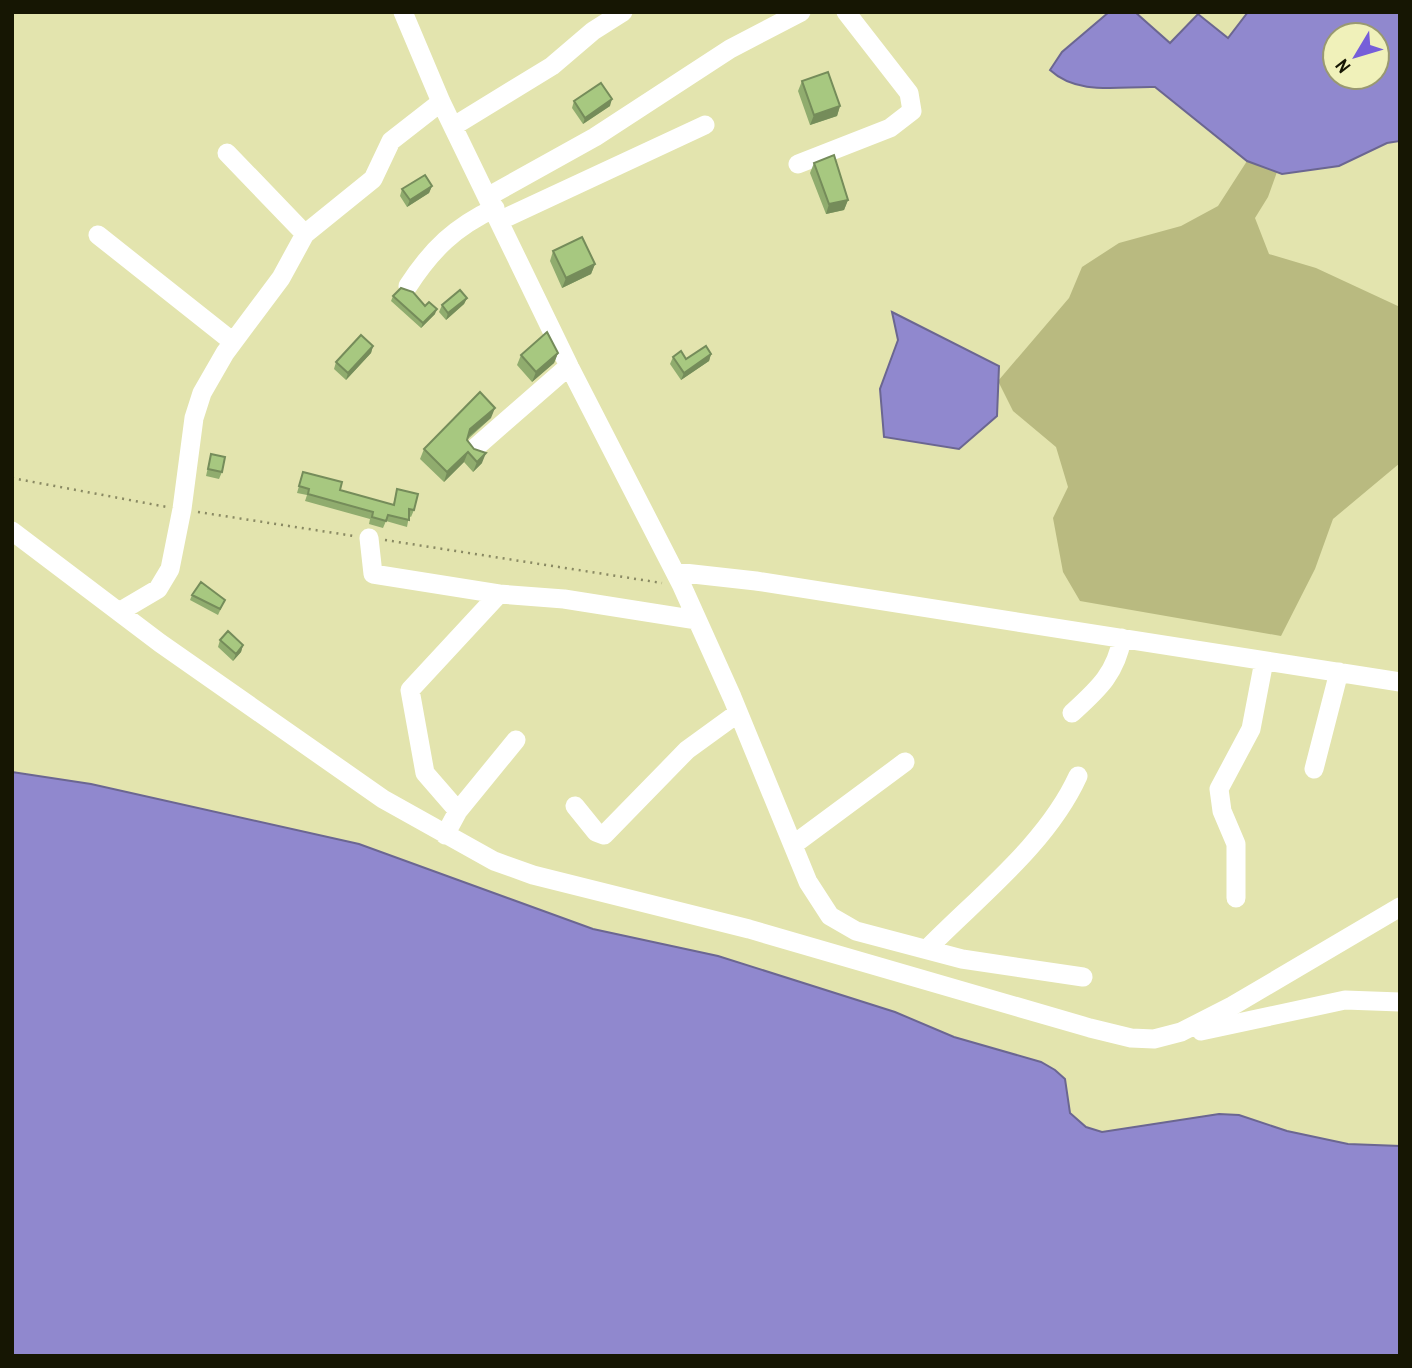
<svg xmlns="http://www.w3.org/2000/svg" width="1412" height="1368" font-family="'Archivo Narrow',sans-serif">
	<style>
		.green { fill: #b9ba80 }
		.water { fill: #9088ce; stroke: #6b6691; stroke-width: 2; fill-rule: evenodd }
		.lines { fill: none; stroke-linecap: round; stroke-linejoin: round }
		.path { stroke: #898963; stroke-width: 2.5; stroke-dasharray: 2 5; stroke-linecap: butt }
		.minor { stroke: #fff; stroke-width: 19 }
		.wall { fill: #90ac6e }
		.shaded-wall { fill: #758c5a }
		.building { fill: #a7c880; stroke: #758c5a; stroke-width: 2 }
	</style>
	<rect width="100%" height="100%" fill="#e3e4ae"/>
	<path class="green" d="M1247,161L1277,172L1268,197L1255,218L1269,254L1316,268L1400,307V463L1333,519L1315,569L1281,636L1080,601L1063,572L1053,518L1068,487L1056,447L1013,411L998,381L1069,298L1082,267L1119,243L1181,226L1218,206Z"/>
	<path class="water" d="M1109,12H1135L1170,43L1198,14L1228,38L1248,12H1400V141L1387,143L1339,166L1282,174L1247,161L1155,87C1119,86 1078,96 1050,70L1062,52ZM1335,35H1377V77H1335Z
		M892,312L999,366L997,416L959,449L884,437L880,389L898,340Z
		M12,772L91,784L359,844L593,929L718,956L895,1012L954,1037L1041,1062L1055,1070L1065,1079L1070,1113L1086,1127L1102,1132L1219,1114L1239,1115L1287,1131L1348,1144L1400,1146V1356H12Z"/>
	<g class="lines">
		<path class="path" d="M12,478L167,507
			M198,512L354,536
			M385,540L662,583"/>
		<path class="minor" d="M403,12L441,102L569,366L682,586L732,697L808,882L830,916L856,931L962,959L1083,977
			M454,126L552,66L593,31L623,12
			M227,153L305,234
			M798,164L890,128L912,111L909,93L846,12
			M489,196L595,137L730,49L801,12
			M501,220L705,125
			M98,235L233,342
			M408,286C432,249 455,227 495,208
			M475,448L569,366
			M12,531L160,643L383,799L494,861L533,875L749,929L1090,1028L1131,1038L1154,1039L1181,1032L1232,1006L1400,907
			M369,538L373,574L499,594
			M675,572L756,581L1400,682
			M119,612L158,589L170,569L182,509L194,418L202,393L225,353L281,278L305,234L373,179L391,141L441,102
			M1072,713C1097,690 1116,674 1122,638
			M1314,769L1339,672
			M575,806L596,832L604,835L687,750L738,713
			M458,811L425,773L410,690L499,594L564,599L697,620
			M445,835L458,811L516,740
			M793,845L905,762
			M1236,898V844L1222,811L1219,789L1251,729L1264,661
			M927,949C979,896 1047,844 1078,776
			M1201,1031L1345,1000L1400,1002"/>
	</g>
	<path class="wall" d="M802,81L840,106L837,116L810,125L798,91Z
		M574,101L610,106L583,124L572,108Z
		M814,163L848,200L844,210L826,214L810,173Z
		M432,186L429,193L407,207L400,196L402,189Z
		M553,251L595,264L591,274L562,288L550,261Z
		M393,296L425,306L435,314L421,328L391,301Z
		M467,298L464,304L446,320L439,312L442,305Z
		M373,346L371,353L346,380L334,369L336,362Z
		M558,353L554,363L532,382L517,365L521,355Z
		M711,354L709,361L681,380L670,364L673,357L686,359Z
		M491,418L467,440L482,463L473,472L464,462L444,482L420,459L424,449Z
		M211,454L222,472L219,479L206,476Z
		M303,472L340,490L393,505L397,489L414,510L411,517L409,516L407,527L386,521L383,528L369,524L370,519L305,501L307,495L297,493Z
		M192,595L225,600L218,615L190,600Z
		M220,640L243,645L241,652L233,661L218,647Z"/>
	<path class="shaded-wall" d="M612,99L610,106L583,124L585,118Z
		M840,106L837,116L810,125L814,115Z
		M432,186L429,193L407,207L410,200Z
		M848,200L844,210L826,214L829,204Z
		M595,264L591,274L562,288L566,278Z
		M467,298L464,304L446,320L448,313Z
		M437,309L435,314L421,328L423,323Z
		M373,346L371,353L346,380L348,373Z
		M558,353L554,363L532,382L536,372Z
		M711,354L709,361L681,380L684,373Z
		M495,408L491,418L466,439L470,429Z
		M468,452L464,462L444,482L447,472Z
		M486,453L482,463L473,472L477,462Z
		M243,645L241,652L233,661L236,654Z"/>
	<path class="building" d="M828,72L840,106L814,115L802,81Z
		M601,83L612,99L585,118L574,101Z
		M834,155L848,200L829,204L814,163Z
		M425,175L432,186L410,200L402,189Z
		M582,237L595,264L566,278L553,251Z
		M401,288L413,292L425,306L429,302L437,309L423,323L393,296Z
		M460,290L467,298L448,313L442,305Z
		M547,332L558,353L536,372L521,355Z
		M361,335L373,346L348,373L336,362Z
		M706,346L711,354L684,373L673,357L681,351L686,359Z
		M480,392L495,408L470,429L467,440L474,449L486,453L477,462L468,452L447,472L424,449Z
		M211,454L225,457L222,472L208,469Z
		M303,472L342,482L340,490L394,505L397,489L418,494L414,510L409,509V520L388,515L386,521L372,517L373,512L308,494L309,489L299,486Z
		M201,582L225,600L220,609L192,595Z
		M228,631L243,645L236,654L220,640Z"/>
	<rect width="1412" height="1368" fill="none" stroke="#161603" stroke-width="28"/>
	<g transform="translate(1356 56) rotate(232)"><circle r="33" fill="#f0f1ba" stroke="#999971" stroke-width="2"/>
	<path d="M0-5L12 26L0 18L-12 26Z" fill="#765ed9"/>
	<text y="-10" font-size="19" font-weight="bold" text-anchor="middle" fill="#161603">N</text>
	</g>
</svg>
